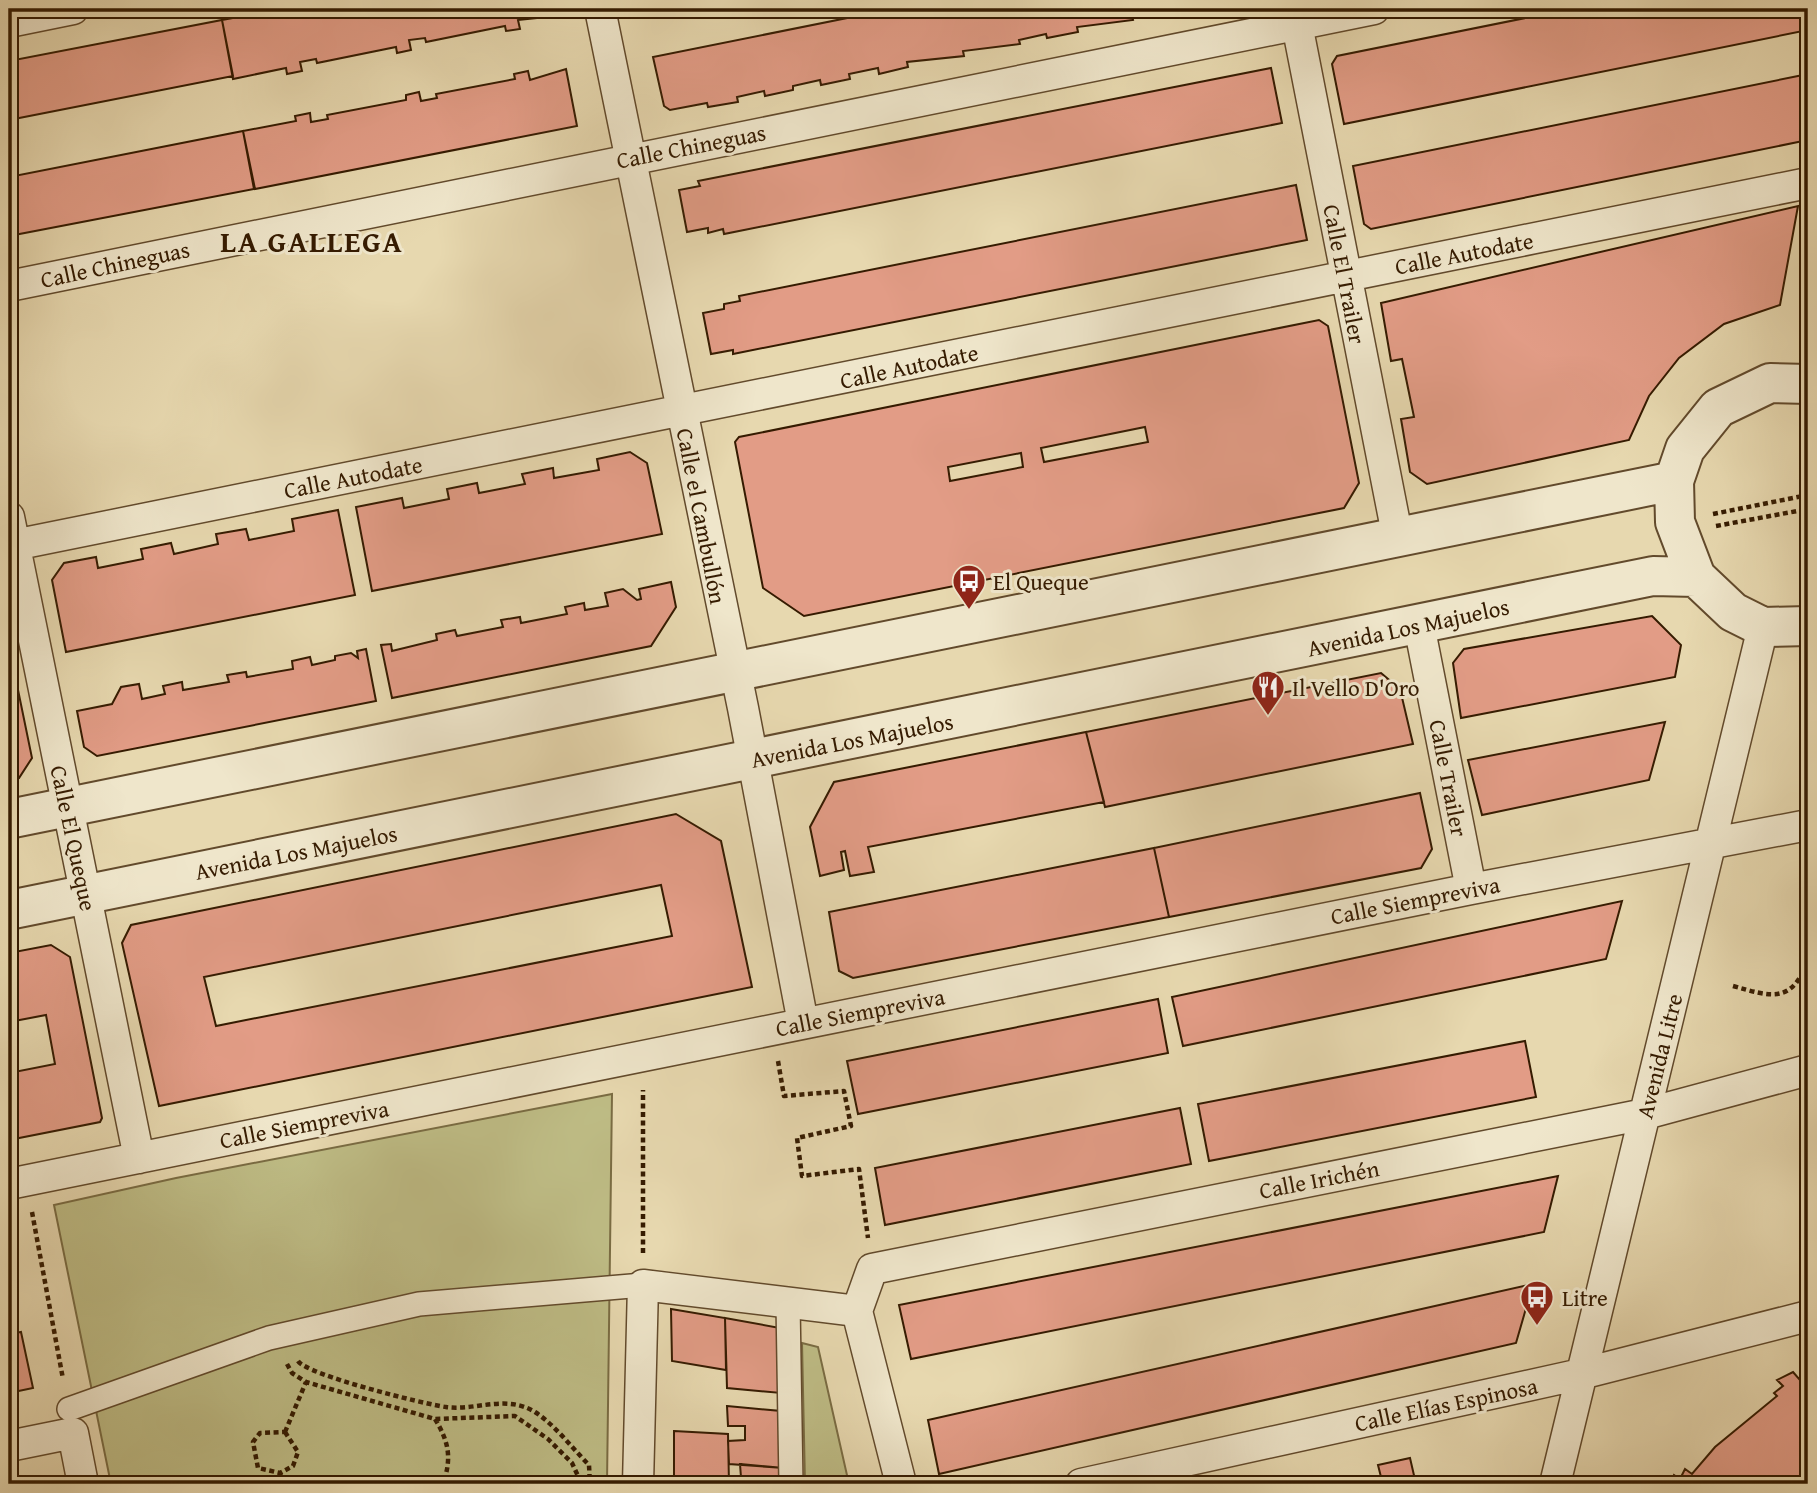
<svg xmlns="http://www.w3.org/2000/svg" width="1817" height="1493" font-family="'Gentium Book Plus',serif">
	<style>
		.green { fill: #bebc85; stroke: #7a6c43; stroke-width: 2 }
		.building { fill: #e29c86; stroke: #351b01; stroke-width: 2; fill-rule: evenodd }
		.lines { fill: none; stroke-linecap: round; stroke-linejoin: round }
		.pedestrian-casing { stroke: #624a2c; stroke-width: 26 }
		.minor-casing { stroke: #624a2c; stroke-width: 33 }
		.tertiary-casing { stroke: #624a2c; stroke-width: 42 }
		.path { stroke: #351b01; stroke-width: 4.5; stroke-dasharray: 5 3.5; stroke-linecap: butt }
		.pedestrian { stroke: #efe6cb; stroke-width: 23 }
		.minor { stroke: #efe6cb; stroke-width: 30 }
		.tertiary { stroke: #efe6cb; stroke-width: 38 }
		.labels { text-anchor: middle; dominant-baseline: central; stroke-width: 6; stroke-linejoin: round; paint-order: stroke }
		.street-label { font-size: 23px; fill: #351b01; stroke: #efe6cb }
		.poi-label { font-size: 23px; fill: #351b01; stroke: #efe6cb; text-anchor: start }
		.district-label { font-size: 30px; font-weight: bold; letter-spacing: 2px; fill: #351b01; stroke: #efe6cb }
	</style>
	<rect width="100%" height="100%" fill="#e7d8af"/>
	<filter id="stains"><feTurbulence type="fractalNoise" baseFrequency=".00286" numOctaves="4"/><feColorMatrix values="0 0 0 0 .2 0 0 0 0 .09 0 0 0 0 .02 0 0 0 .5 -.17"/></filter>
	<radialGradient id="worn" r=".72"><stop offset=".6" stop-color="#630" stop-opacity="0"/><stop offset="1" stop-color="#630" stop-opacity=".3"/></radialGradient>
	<path class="green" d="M612,1094L607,1484H111L54,1205L176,1178Z
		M802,1343L818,1347L849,1484H805Z"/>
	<path class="building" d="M281,9H554L555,16L518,20L520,29L506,31L505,26L426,42L425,38L409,40L411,50L397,53L396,47L317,63L316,59L300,62L302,71L287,74L286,68L233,79L222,20Z
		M892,9H1189L1160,15L1159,11L1132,16L1133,20L1077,27L1078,32L1047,38L1046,34L1019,40L1020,44L963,51L964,56L907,62L908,67L879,74L878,68L849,74L850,79L821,85L820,80L793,86V90L765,96L764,91L737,97L738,102L708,107L707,103L670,110L664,106L653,57Z
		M1570,9H1808V30L1344,124L1332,64L1337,56Z
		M222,20L233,76L9,120V61Z
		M1271,68L1282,123L724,234L723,229L708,233V228L687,232L679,190L700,186L698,181Z
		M566,69L577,126L255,189L243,131L296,121L295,116L310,113L311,122L328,119L327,115L406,100V95L419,92L421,101L437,98L436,94L515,79L514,74L528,71L530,80Z
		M1808,74V140L1371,229L1364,224L1353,166Z
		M243,131L254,189L9,236V177Z
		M1296,185L1307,240L733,354V350L711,354L703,313L724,309V304L740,301L739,296Z
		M1798,206L1780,305L1724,324L1679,358L1649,396L1629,440L1427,484L1410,472L1401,419L1414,417L1402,359L1391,361L1381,303Z
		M1319,320L1328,326L1359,483L1344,508L804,616L763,588L735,442L739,437ZM1145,427L1148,442L1044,462L1041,448ZM1021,453L1023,467L950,481L948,467Z
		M630,452L647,463L662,534L372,591L356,507L402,498L404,508L449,499L447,489L477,483L479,493L525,484L522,474L553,468L554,478L599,470L597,459Z
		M338,510L355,595L66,652L52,580L64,563L96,557L98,568L143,559L141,549L171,543L174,554L218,544L216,534L246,529L249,540L294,531L292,519Z
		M671,582L676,607L651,646L392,698L381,645L391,644L392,651L437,640L436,634L455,630L457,636L503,627L501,620L520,617L521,623L567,614L565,607L584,603L585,610L608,606L605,593L623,589L637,600L641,599L639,589Z
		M1652,616L1681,645L1675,677L1461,718L1453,663L1464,649Z
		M9,646L32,758L19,778L9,780Z
		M366,649L376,701L97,756L84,747L77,711L112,704L121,687L139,684L142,699L165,694L163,686L182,682L183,690L229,682L227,675L246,672L247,677L293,669L292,661L310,657L312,665L335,660V656L351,653L358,658L357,651Z
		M1381,673L1400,689L1413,744L1105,807L1086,732Z
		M1665,722L1649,780L1482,815L1468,760Z
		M1086,732L1104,802L868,847L874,872L850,876L845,851L841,852L844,870L820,876L810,827L834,782Z
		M1420,793L1432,849L1421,868L1169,917L1154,848Z
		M676,814L721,841L752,987L159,1106L122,943L131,925ZM661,885L672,936L216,1026L204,977Z
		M1154,848L1169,917L853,978L839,971L829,912Z
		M1622,901L1606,959L1183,1046L1172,997Z
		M51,945L70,957L102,1118L100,1122L9,1140V1073L55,1064L46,1015L9,1022V953Z
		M1158,999L1168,1053L858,1114L847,1061Z
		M1525,1041L1536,1097L1209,1161L1198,1104Z
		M1180,1108L1191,1164L885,1225L875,1168Z
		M1558,1176L1544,1232L911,1359L899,1305Z
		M1533,1284L1516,1343L939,1474L928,1420Z
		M671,1309L725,1318L726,1370L672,1361Z
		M725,1318L780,1328L781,1393L727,1388Z
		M21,1332L33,1388L9,1393V1334Z
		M1793,1372L1799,1379L1808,1372V1484H1671L1674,1475L1680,1479L1685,1469L1692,1474L1715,1447L1777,1396L1774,1393L1783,1386L1777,1380Z
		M727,1406L781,1411L783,1468L729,1464L728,1441L745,1440V1426H728Z
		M674,1431L728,1434L729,1484H674Z
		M1410,1458L1416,1484H1350L1381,1477L1378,1465Z
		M740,1464L783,1468L784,1484H729V1478L741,1477Z"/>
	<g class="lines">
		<defs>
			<path id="pedestrian" d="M788,1303L791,1484
				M69,1409L269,1338L419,1304L643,1285"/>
			<path id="minor" d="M600,9L743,708L803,1023
				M1294,9L1398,539
				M9,22L73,9
				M9,286L1374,9
				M9,517L139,1158
				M9,546L1808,183
				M1419,625L1471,889
				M9,1184L1471,889L1808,825
				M857,1311L872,1269L1645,1114L1808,1070
				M857,1311L901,1484
				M9,1446L73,1433L83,1484
				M638,1484L643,1285L857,1311
				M1081,1484L1581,1374L1808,1316
				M1555,1484L1763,627"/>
			<path id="tertiary" d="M1808,384L1770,383L1718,408L1685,449L1674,481L1675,522L1696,577L1733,612L1763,627L1808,626
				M9,819L1674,481
				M9,910L1653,576L1696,577"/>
		</defs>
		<use href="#pedestrian" class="pedestrian-casing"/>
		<use href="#minor" class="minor-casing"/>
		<use href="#tertiary" class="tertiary-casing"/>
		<path class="path" d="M1713,514L1808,495
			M1716,526L1808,509
			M1733,986C1772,997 1792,1004 1808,960
			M778,1061L784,1096L844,1091L851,1126L797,1138L802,1176L859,1169L868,1238
			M32,1212L63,1379
			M643,1253V1090
			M298,1361C307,1375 424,1404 446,1407C476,1411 506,1394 535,1412C555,1425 573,1449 589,1465L590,1484
			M287,1364L292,1373L306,1382L435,1419L515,1416L548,1439L572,1463L578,1476L573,1484
			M435,1419C449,1442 452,1458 443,1484
			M285,1432L298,1452L293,1466L280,1473L258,1468L253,1442L260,1433Z
			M285,1432L306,1382
			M280,1473L283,1484"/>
		<use href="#pedestrian" class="pedestrian"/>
		<use href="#minor" class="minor"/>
		<use href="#tertiary" class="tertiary"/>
	</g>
	<defs>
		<symbol id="bus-pin" viewBox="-11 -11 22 30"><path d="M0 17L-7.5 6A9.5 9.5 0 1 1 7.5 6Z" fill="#8f2418" stroke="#efe6cb"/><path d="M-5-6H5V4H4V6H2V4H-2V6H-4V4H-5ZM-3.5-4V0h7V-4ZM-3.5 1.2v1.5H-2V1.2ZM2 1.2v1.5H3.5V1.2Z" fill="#fff"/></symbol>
		<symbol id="restaurant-pin" viewBox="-11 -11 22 30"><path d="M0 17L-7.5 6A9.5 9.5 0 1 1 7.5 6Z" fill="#8f2418" stroke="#efe6cb"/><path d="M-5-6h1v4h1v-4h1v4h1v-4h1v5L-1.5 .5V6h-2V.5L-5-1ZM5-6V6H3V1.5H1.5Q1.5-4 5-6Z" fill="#fff"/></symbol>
	</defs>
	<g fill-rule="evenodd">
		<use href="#bus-pin" x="950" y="562" width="38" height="52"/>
		<use href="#restaurant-pin" x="1249" y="668" width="38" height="52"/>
		<use href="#bus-pin" x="1518" y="1278" width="38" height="52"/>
	</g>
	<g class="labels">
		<g class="street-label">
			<text transform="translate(691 146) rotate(-11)">Calle Chineguas</text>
			<text transform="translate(1464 253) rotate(-11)">Calle Autodate</text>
			<text transform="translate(115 264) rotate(-12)">Calle Chineguas</text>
			<text transform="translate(1345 274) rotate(79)">Calle El Trailer</text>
			<text transform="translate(909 366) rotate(-12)">Calle Autodate</text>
			<text transform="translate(353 477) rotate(-11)">Calle Autodate</text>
			<text transform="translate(702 516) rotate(79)">Calle el Cambullón</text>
			<text transform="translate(1408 627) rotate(-12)">Avenida Los Majuelos</text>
			<text transform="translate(852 740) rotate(-11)">Avenida Los Majuelos</text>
			<text transform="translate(1449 778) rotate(79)">Calle Trailer</text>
			<text transform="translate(74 838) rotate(78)">Calle El Queque</text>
			<text transform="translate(296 852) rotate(-11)">Avenida Los Majuelos</text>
			<text transform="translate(1415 900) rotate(-11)">Calle Siempreviva</text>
			<text transform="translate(860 1012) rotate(-11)">Calle Siempreviva</text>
			<text transform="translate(1659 1056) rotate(-76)">Avenida Litre</text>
			<text transform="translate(304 1124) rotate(-11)">Calle Siempreviva</text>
			<text transform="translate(1319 1179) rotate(-11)">Calle Irichén</text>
			<text transform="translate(1446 1404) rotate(-12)">Calle Elías Espinosa</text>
		</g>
		<g class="poi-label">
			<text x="993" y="581">El Queque</text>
			<text x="1292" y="687">Il Vello D'Oro</text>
			<text x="1562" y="1297">Litre</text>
		</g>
		<g class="district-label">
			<text x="312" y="241">LA GALLEGA</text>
		</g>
	</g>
	<rect width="1817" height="1493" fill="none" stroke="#e7d8af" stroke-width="35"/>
	<rect x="10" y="10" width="1796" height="1472" fill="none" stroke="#351b01" stroke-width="3.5"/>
	<rect x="18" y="18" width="1782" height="1458" fill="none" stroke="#351b01" stroke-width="2"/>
	<rect width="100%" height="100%" filter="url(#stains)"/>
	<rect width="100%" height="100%" fill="url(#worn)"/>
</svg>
